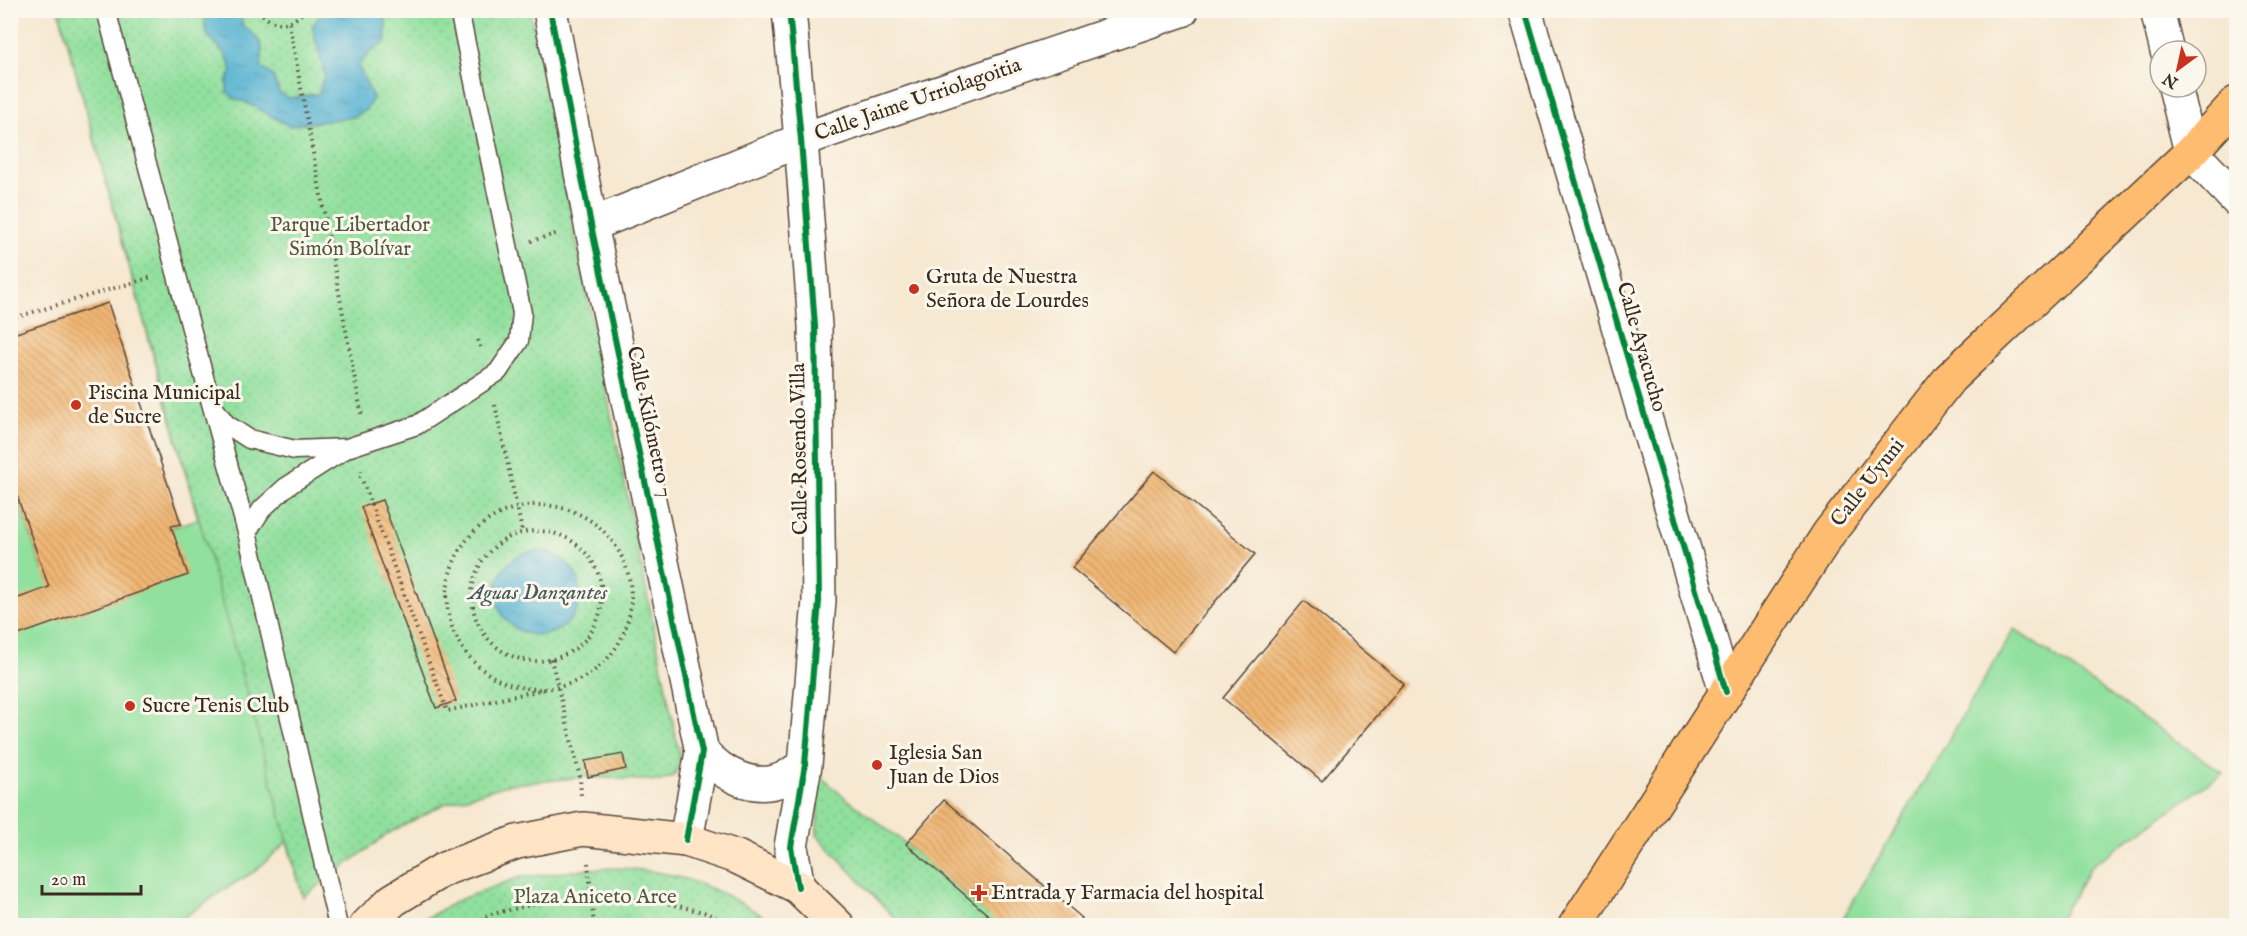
<svg xmlns="http://www.w3.org/2000/svg" width="2247" height="936" font-family="'IM FELL English',serif">
	<style>
		.grass { fill: #91e09e; stroke: #66855e; stroke-width: 1.5 }
		.park { fill: url(#park-dots); stroke: #66855e; stroke-width: 1.5 }
		.water { fill: url(#water-ripples); stroke: #486e78; stroke-width: 1.5 }
		.building { fill: url(#building-back-hatch) }
		.lines { fill: none; stroke-linecap: round; stroke-linejoin: round }
		.lane-casing { stroke: #574639; stroke-width: 21 }
		.street-casing { stroke: #574639; stroke-width: 36 }
		.secondary-casing { stroke: #574639; stroke-width: 36 }
		.primary-casing { stroke: #574639; stroke-width: 36 }
		.path { stroke: #574639; stroke-width: 4; stroke-dasharray: 1.5 4.5; stroke-linecap: butt }
		.lane { stroke: #fff; stroke-width: 18 }
		.street { stroke: #fff; stroke-width: 33 }
		.secondary { stroke: #ffe4c6; stroke-width: 33 }
		.primary { stroke: #febc70; stroke-width: 33 }
		.cycleway-casing { stroke: #fbf7ec; stroke-width: 10 }
		.cycleway { stroke: #00873e; stroke-width: 6 }
		.poi-dot { fill: #c8321e; stroke: #fbf7ec; stroke-width: 2 }
		.labels { text-anchor: middle; dominant-baseline: central; stroke-width: 6; stroke-linejoin: round; paint-order: stroke }
		.street-label { font-size: 21px; fill: #3b2a1e; stroke: #fbf7ec }
		.park-label { font-size: 21px; fill: #50583e; stroke: #fbf7ec }
		.poi-label { font-size: 21px; fill: #3b2a1e; stroke: #fbf7ec; text-anchor: start }
		.water-label { font-size: 22px; font-style: italic; fill: #445a5d; stroke: #fbf7ec }
	</style>
	<defs>
		<pattern id="park-dots" width="8" height="8" patternUnits="userSpaceOnUse" patternTransform="scale(1.5)"><rect width="8" height="8" fill="#91e09e"/><path d="M2 2h.1M6 6h.1" fill="none" stroke="#7ec088" stroke-width="1.8" stroke-linecap="round"/></pattern>
		<pattern id="water-ripples" width="26" height="14" patternUnits="userSpaceOnUse" patternTransform="scale(1.5)"><rect width="26" height="14" fill="#54b2d2"/><path d="M2 4q2-2 4 0t4 0M15 11q2-2 4 0t4 0" fill="none" stroke="#4791aa"/></pattern>
		<pattern id="building-back-hatch" width="6" height="6" patternUnits="userSpaceOnUse" patternTransform="scale(1.5)"><rect width="6" height="6" fill="#f1b775"/><path d="M-1 5l2 2M0 0l6 6M5-1l2 2" fill="none" stroke="#c4955f"/></pattern>
	</defs>
	<rect width="100%" height="100%" fill="#fbf7ec"/>
	<filter id="ink" filterUnits="userSpaceOnUse"><feTurbulence type="fractalNoise" baseFrequency=".0167" numOctaves="2"/><feDisplacementMap in="SourceGraphic" scale="12" xChannelSelector="R" yChannelSelector="G"/><feConvolveMatrix kernelMatrix="1 2 1 2 8 2 1 2 1" color-interpolation-filters="sRGB"/></filter>
	<filter id="wash" filterUnits="userSpaceOnUse"><feTurbulence type="fractalNoise" baseFrequency=".008" numOctaves="4" result="noise"/><feDisplacementMap in="SourceGraphic" scale="24" xChannelSelector="R" yChannelSelector="G"/><feGaussianBlur stdDeviation="1.35" result="paint"/><feColorMatrix in="noise" values="0 0 0 0 0 0 0 0 0 0 0 0 0 0 0 0 0 1.4 0 .05"/><feComposite in="paint" operator="in"/></filter>
	<g filter="url(#wash)">
		<rect width="100%" height="100%" fill="#f6e8d1"/>
		<path class="grass" d="M59,11H87L303,897L287,842L254,872L228,887L173,925H11L10,476L43,571L198,519Z
			M2014,629L2223,773L2091,866L2056,925H1839Z"/>
		<path class="park" d="M59,11H530L680,758L675,775L661,781L588,777L510,784L444,804L389,833L303,897Z
			M819,775L838,792L906,844L1001,925H901L817,835Z
			M589,869C603,869 617,867 631,869C683,872 734,895 776,925H414L459,900L517,878Z"/>
		<path class="water" d="M206,11H240L243,26C261,38 265,45 261,67L273,76L279,93L289,98L318,94L325,75L312,26L323,11H383C388,21 386,32 385,43L371,51L358,65L373,98L366,110L354,117L289,126L246,102L236,100L227,92V81L232,71C229,65 228,57 224,53C208,33 202,39 206,11Z
			M496 593a42 42 0 1 1 84 0a42 42 0 1 1-84 0Z"/>
		<g id="blocks">
			<path class="building" d="M108,303L181,524L171,526L188,575L10,638V601L49,587L10,476V335Z
				M1154,471L1255,554L1173,652L1072,568Z
				M382,500L456,701L436,708L361,507Z
				M1304,601L1404,684L1322,781L1223,698Z
				M623,754L626,769L588,777L585,761Z
				M944,800L1082,918L1076,926H1001L906,844Z"/>
		</g>
	</g>
	<g filter="url(#ink)">
		<use href="#blocks" fill-opacity="0" stroke="#574639" stroke-width="1.5"/>
		<g class="lines">
			<defs>
				<path id="lane" d="M106,10L211,403L247,532L338,926
					M215,409L226,424L249,439L295,450L347,448L417,425L498,372L519,341L522,313L459,10
					M247,532L262,509L286,487L346,449"/>
				<path id="street" d="M550,10L591,225L702,752L686,840
					M789,10L801,140L815,326L819,601L805,765L791,847L798,887
					M1525,10L1726,692
					M2157,10L2167,51
					M2175,87L2191,152L2236,199
					M591,225L801,140L1182,10
					M702,752C722,774 755,793 785,778C792,774 798,769 805,765"/>
				<path id="secondary" d="M366,926L393,900L444,869L517,842L583,829L686,840L737,857L798,887L838,926"/>
				<path id="primary" d="M1575,926L1829,533L1950,378L2191,152L2236,103"/>
			</defs>
			<use href="#lane" class="lane-casing"/>
			<use href="#street" class="street-casing"/>
			<use href="#secondary" class="secondary-casing"/>
			<use href="#primary" class="primary-casing"/>
			<path class="path" d="M259,10C271,28 292,27 304,10
				M289,23L362,417
				M531,241L559,233
				M10,319L152,277
				M478,340L481,351
				M495,405L522,531
				M361,470V477L447,711L545,689
				M447 597a92 92 0 1 1 184 0a92 92 0 1 1-184 0Z
				M472 596a65 65 0 1 1 130 0a65 65 0 1 1-130 0Z
				M551,659L580,777L581,796
				M588,863L594,926
				M470,926L492,914L548,901L610,897L658,901L707,913L731,926"/>
			<use href="#lane" class="lane"/>
			<use href="#street" class="street"/>
			<use href="#secondary" class="secondary"/>
			<use href="#primary" class="primary"/>
			<defs>
				<path id="cycleway" d="M550,10L591,225L702,752L686,840
					M789,10L801,140L815,326L819,601L805,765L791,847L798,887
					M1525,10L1726,692"/>
			</defs>
			<use href="#cycleway" class="cycleway-casing"/>
			<use href="#cycleway" class="cycleway"/>
		</g>
	</g>
	<g class="poi-dot">
		<circle cx="914" cy="289" r="6"/>
		<circle cx="76" cy="405" r="6"/>
		<circle cx="130" cy="706" r="6"/>
		<circle cx="877" cy="765" r="6"/>
		<path d="M976 884h6v6h6v6h-6v6h-6v-6h-6v-6h6z"/>
	</g>
	<g class="labels">
		<g class="street-label">
			<text transform="translate(918 100) rotate(-19)">Calle Jaime Urriolagoitia</text>
			<text transform="translate(1641 347) rotate(74)">Calle Ayacucho</text>
			<text transform="translate(649 422) rotate(78)">Calle Kilómetro 7</text>
			<text transform="translate(800 449) rotate(-91)">Calle Rosendo Villa</text>
			<text transform="translate(1868 483) rotate(-52)">Calle Uyuni</text>
		</g>
		<g class="park-label">
			<text x="350" y="225">Parque Libertador<tspan x="350" dy="24">Simón Bolívar</tspan></text>
			<text x="595" y="897">Plaza Aniceto Arce</text>
		</g>
		<g class="poi-label">
			<text x="926" y="277">Gruta de Nuestra<tspan x="926" dy="24">Señora de Lourdes</tspan></text>
			<text x="88" y="393">Piscina Municipal<tspan x="88" dy="24">de Sucre</tspan></text>
			<text x="142" y="706">Sucre Tenis Club</text>
			<text x="889" y="753">Iglesia San<tspan x="889" dy="24">Juan de Dios</tspan></text>
			<text x="991" y="893">Entrada y Farmacia del hospital</text>
		</g>
		<g class="water-label">
			<text x="538" y="593">Aguas Danzantes</text>
		</g>
	</g>
	<rect width="2247" height="936" fill="none" stroke="#fbf7ec" stroke-width="36"/>
	<g transform="translate(2178 69) rotate(213)"><circle r="28" fill="#fbf7ec" stroke="#aea59a" stroke-width="1.5"/>
	<path d="M0-4.5L10 22L0 15L-10 22Z" fill="#c8321e"/>
	<text y="-9" font-size="16" font-weight="bold" text-anchor="middle" fill="#3b2a1e">N</text>
	</g>
	<path d="M42 885v9h99v-9" fill="none" stroke="#3b2a1e" stroke-width="3"/>
	<text x="51" y="885" font-size="18" fill="#3b2a1e" stroke="#fbf7ec" stroke-width="4.5" paint-order="stroke">20 m</text>
</svg>
